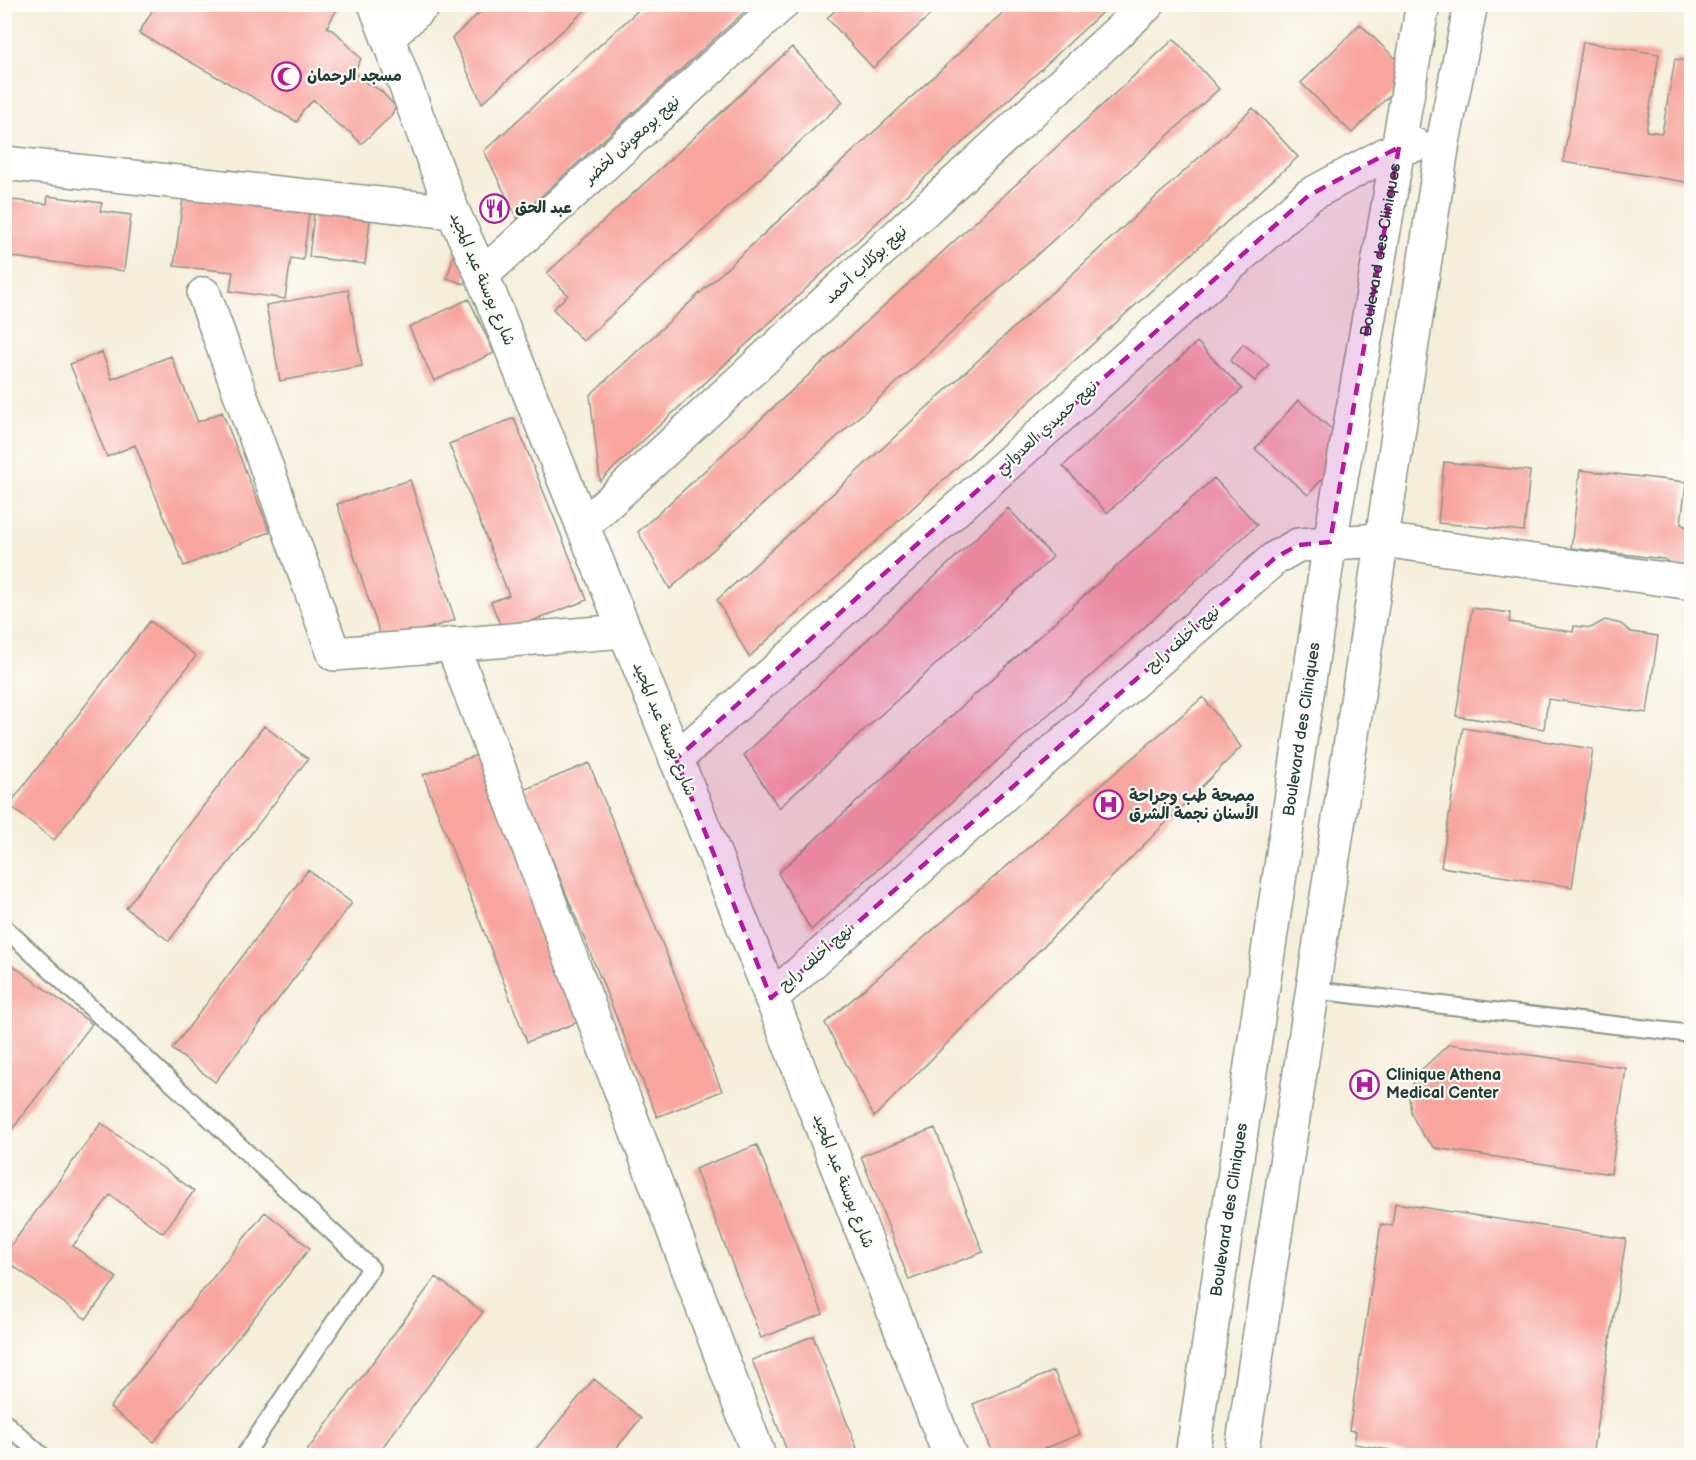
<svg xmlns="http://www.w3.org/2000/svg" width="1696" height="1460" font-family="'Balsamiq Sans','Playpen Sans Arabic',sans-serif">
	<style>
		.building { fill: #f8a49f }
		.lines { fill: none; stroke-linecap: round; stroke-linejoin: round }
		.service-casing { stroke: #8a9687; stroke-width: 20 }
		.minor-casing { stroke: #8a9687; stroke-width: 36 }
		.tertiary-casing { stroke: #8a9687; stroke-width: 36 }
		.service { stroke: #fff; stroke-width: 16 }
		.minor { stroke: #fff; stroke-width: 33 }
		.tertiary { stroke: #fff; stroke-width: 33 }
		.marked { fill: #b5179e; fill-opacity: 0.2; stroke: #b5179e; stroke-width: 4.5; stroke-dasharray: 12 8; stroke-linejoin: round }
		.labels { text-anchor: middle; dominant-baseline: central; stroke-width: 4.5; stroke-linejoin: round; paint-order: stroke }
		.poi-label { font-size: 16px; font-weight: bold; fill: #1f3d34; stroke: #fdfcf7; text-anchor: start }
		.street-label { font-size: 16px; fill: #1f3d34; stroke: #fdfcf7 }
	</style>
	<rect width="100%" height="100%" fill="#fdfcf7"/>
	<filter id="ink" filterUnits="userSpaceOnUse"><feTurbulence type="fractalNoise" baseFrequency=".0167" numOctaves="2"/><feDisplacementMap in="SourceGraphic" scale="12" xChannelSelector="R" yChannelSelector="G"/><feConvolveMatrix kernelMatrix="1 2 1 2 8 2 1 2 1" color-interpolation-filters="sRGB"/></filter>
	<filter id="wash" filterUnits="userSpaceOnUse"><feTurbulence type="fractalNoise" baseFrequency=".008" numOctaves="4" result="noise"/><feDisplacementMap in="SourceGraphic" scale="24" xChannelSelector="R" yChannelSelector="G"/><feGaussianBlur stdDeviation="1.35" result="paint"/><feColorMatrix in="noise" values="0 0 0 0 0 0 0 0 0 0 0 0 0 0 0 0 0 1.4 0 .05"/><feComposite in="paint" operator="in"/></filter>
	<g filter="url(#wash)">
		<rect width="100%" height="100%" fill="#f5eeda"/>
		<g id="blocks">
			<path class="building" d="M156,4H340L327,27L337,33L361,59L354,72L361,80L380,90L396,107L390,117L361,144L351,133L339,126L314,100L303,110L297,122L139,33Z
				M489,4H592L482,103L452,38Z
				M645,4H753L517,218L484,151Z
				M842,4H942L873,68L827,18Z
				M1012,4H1111L600,481L590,395Z
				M1360,24L1411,74L1352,133L1301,83Z
				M1174,39L1219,89L670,589L638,532Z
				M1583,42L1659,54L1646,131L1662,133L1675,59L1692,62V183L1563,162Z
				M792,47L843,102L583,341L553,309L568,295L547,273Z
				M1253,108L1298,157L749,657L717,600Z
				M187,169L226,199L230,170L313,182L303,260L291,258L285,299L230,291L233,272L174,266Z
				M317,189L373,195L365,264L309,257Z
				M48,196L102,203L100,211L131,215L124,271L4,256V199L47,204Z
				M456,247L474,253L464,284L447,278Z
				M348,290L362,366L280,381L266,305Z
				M469,299L494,353L434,381L409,327Z
				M1197,342L1242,389L1107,513L1063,466Z
				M1243,344L1269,364L1255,381L1230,361Z
				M102,352L112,379L171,356L198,422L222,412L270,532L184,566L135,445L107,457L70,364Z
				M1298,400L1351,446L1308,495L1255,449Z
				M514,418L587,600L503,632L491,602L509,595L449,444Z
				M1444,462L1530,471L1524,531L1438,523Z
				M1580,470L1686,482L1681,524L1692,530V559L1684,569L1675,567L1664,559L1571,548Z
				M1214,478L1257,525L811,930L778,873Z
				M410,480L455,620L383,643L337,504Z
				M1008,508L1053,557L779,808L744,755Z
				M1472,608L1510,613L1509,622L1573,632L1574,626L1591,628L1605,620L1621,624L1631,632L1658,636L1647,713L1548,699L1544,729L1456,716Z
				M150,621L196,656L54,840L9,805Z
				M1203,697L1241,747L874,1117L825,1023Z
				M264,726L308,759L169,941L126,908Z
				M1463,728L1593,749L1572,887L1441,867Z
				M487,751L591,1017L527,1042L423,775Z
				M589,763L722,1091L657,1117L524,790Z
				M308,870L352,903L215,1082L172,1049Z
				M4,959L92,1024L4,1140Z
				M1449,1044L1626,1068L1611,1174L1435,1148L1422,1134L1411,1113L1409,1096L1417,1074Z
				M101,1123L194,1191L163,1233L110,1195L73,1246L117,1278L86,1319L4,1259V1255Z
				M935,1128L983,1252L909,1280L861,1156Z
				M757,1145L823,1314L761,1338L695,1169Z
				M1395,1203L1626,1239L1592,1456H1425L1354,1444L1356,1431L1349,1430L1381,1224L1392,1226Z
				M265,1212L310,1248L154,1442L110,1407Z
				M436,1277L483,1312L376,1456H303Z
				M813,1336L860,1456H789L752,1360Z
				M1054,1371L1080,1434L1027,1456H994L973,1404Z
				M594,1379L641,1418L610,1456H530Z"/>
		</g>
	</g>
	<g filter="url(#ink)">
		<use href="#blocks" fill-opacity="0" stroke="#8a9687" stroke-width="1.5"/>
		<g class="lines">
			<defs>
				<path id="service" d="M4,927L371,1268L244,1456
					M1313,990L1692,1034
					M4,1422L42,1456"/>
				<g id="minor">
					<path d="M388,38L424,4"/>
					<path d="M4,163L453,212"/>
					<path d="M482,275L782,4"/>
					<path d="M204,294L334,654L625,631"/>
					<path d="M583,526L1148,4"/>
					<path d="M452,644L759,1456"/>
					<path d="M676,759L1308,196L1399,147L1415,145"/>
					<path d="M771,998L1275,558L1298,545L1382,540L1692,583"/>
					<path id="s1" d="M1192,1456L1330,542L1423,4"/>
					<path d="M1241,1456L1443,142L1471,4"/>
				</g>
				<path id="tertiary" d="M375,4L453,212L482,275L749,940L950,1456"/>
			</defs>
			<use href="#service" class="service-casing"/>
			<use href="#minor" class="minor-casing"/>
			<use href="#tertiary" class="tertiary-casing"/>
			<use href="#service" class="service"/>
			<use href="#minor" class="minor"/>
			<use href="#tertiary" class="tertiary"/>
		</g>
	</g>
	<path class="marked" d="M1399,147L1330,542L1298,545L1275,558L771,998L676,759L1308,196Z"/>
	<defs>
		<symbol id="mosque-ring" viewBox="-11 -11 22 22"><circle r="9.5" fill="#fdfcf7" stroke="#b5179e" stroke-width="1.5"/><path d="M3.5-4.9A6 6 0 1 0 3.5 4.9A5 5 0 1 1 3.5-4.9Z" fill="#b5179e"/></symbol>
		<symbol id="restaurant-ring" viewBox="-11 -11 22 22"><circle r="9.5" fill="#fdfcf7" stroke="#b5179e" stroke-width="1.5"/><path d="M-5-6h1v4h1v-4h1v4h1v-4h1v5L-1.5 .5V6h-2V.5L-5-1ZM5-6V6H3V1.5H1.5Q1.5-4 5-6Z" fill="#b5179e"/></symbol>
		<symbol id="hospital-ring" viewBox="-11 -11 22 22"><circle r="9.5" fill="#fdfcf7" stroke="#b5179e" stroke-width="1.5"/><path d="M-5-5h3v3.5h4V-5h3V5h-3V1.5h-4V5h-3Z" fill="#b5179e"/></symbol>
	</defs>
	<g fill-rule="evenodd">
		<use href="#mosque-ring" x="270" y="60" width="33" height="33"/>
		<use href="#restaurant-ring" x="478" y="192" width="33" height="33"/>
		<use href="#hospital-ring" x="1092" y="788" width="33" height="33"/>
		<use href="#hospital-ring" x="1348" y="1068" width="33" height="33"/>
	</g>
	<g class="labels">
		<g class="poi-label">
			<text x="307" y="76">مسجد الرحمان</text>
			<text x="515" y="208">عبد الحق</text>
			<text x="1129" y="796">مصحة طب وجراحة<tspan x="1129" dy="18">الأسنان نجمة الشرق</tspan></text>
			<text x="1386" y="1075">Clinique Athena<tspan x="1386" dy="18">Medical Center</tspan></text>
		</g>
		<g class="street-label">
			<text transform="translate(632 140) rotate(-42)">نهج بومعوش لخضر</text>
			<text stroke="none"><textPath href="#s1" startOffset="1221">Boulevard des Cliniques</textPath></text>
			<text transform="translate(866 265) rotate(-43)">نهج بوكلاب أحمد</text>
			<text transform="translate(482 279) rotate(67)">شارع بوسنة عبد المجيد</text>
			<text transform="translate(1047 428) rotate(-42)">نهج حميدي العدواني</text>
			<text transform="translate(1183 639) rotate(-41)">نهج أخلف رابح</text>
			<text transform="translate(664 729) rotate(68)">شارع بوسنة عبد المجيد</text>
			<text stroke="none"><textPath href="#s1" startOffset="735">Boulevard des Cliniques</textPath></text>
			<text transform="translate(816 958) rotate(-41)">نهج أخلف رابح</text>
			<text transform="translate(843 1181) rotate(69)">شارع بوسنة عبد المجيد</text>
			<text stroke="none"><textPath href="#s1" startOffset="249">Boulevard des Cliniques</textPath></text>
		</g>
	</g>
	<rect width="1696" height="1460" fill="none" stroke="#fdfcf7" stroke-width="24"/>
</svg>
